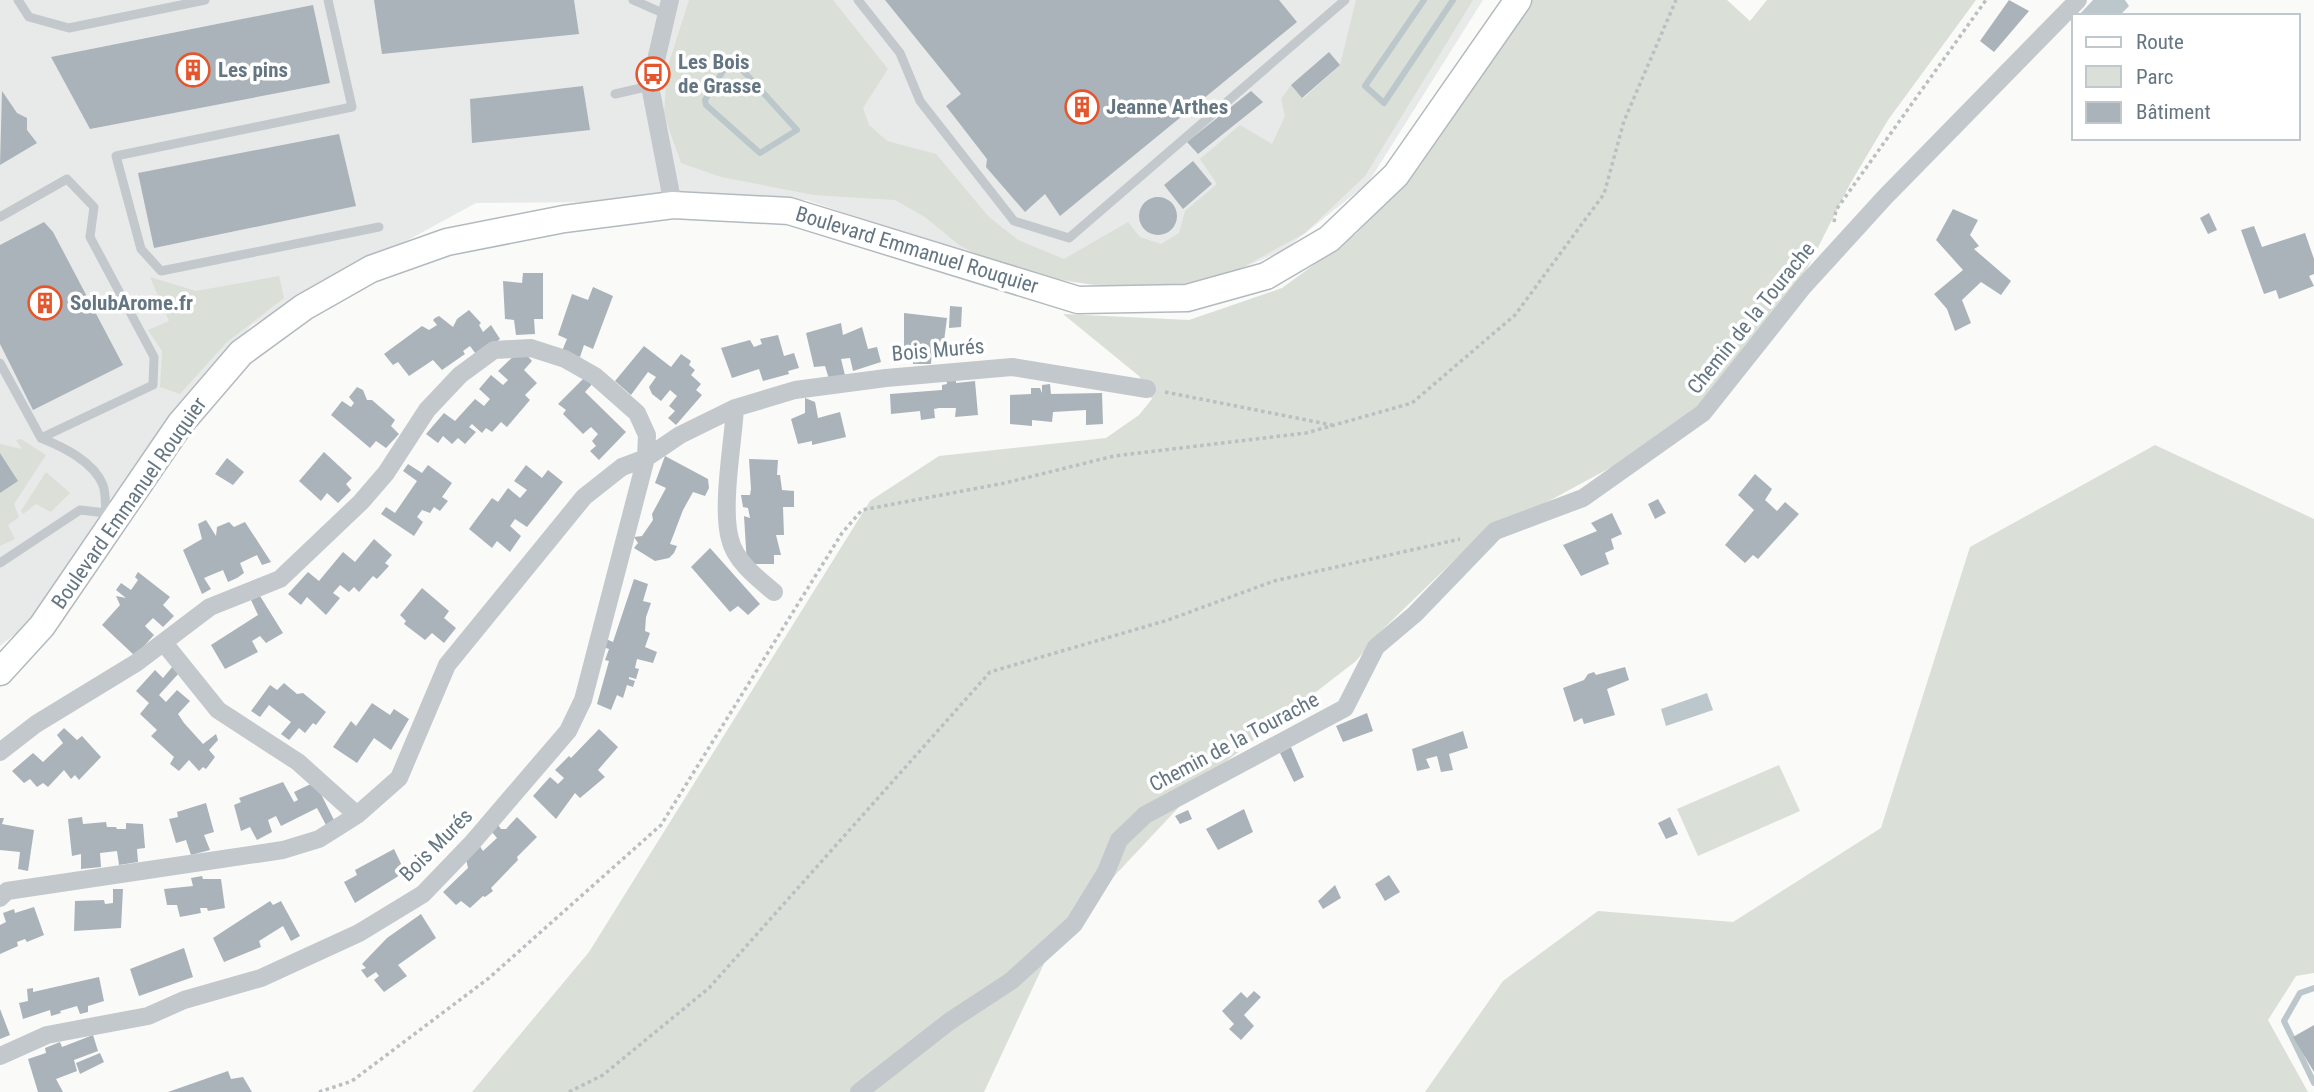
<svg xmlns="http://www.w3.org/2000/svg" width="2314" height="1092" font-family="'Roboto Condensed',sans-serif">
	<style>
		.built { fill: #e8e9e9 }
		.green { fill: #dadfd7 }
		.water { fill: #bbc7cb }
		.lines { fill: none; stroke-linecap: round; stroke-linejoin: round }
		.stream { stroke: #bbc7cb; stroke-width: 6 }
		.building { fill: #aab3b9 }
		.secondary-casing { stroke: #b3babf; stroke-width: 29 }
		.path { stroke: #bbbfc2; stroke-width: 3.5; stroke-dasharray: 3.5 3.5; stroke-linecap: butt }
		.lane { stroke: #c3c8cc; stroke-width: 9 }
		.street { stroke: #c3c8cc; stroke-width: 18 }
		.secondary { stroke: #fff; stroke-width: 26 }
		.labels { text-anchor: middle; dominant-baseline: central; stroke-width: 7; stroke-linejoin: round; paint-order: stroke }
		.poi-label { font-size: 21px; font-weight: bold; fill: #657683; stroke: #fff; text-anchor: start }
		.street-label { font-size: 21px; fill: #657683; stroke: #fff }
	</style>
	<rect width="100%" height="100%" fill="#fafaf8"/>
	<path class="built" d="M0,0H1483L1368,183L1284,250L1201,286L1139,291L1026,276L807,200L476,203L252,325L190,393L33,620L0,646Z"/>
	<path class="green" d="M689,0H833L888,69L863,108L869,125L887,141L936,154L989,217L1018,240L1064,259L1128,222L1140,237L1161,244L1179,233L1185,211L1217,184L1200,159L1240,125L1272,144L1285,116L1281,99L1291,85L1303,99L1340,65L1356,0H1473L1365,176L1305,233L1236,271L1161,289L1088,284L1007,270L959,245L925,217L895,200L814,195L721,177L681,163L664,115L667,69Z
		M1532,0H1727L1750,21L1767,0H1976L1888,120L1850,184L1797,289L1716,392L1669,436L1473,542L1381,631L1356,661L1210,774L1056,938L984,1092H472L589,952L870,501L939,456L1106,438L1139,415L1152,399L1139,376L1063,314L1189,320L1282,288L1356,234L1411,173Z
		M279,276L284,298L226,343L180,394L160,387L162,351L148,330L169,321L150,277L196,291Z
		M21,439L46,455L14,504L19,517L8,525L15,539L0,546V493L17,481L0,453V444L22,449L16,440Z
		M2155,445L2314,519V973L2296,976L2268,1020L2308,1092H1425L1503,981L1598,911L1733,922L1881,828L1970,547Z
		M46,472L70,493L51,512L36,504L23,514L21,511Z
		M1779,765L1800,811L1698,856L1677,809Z"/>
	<path class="water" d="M2093,0H2125L2129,6L2119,16H2078Z
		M1707,693L1713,710L1666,726L1661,709Z"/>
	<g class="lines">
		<path class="stream" d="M1424,0L1365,86L1384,103L1453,0
			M728,63H736L797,130L760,153L706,105L705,100Z
			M2314,988L2300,993L2284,1021L2314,1083"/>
	</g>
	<path class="building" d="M374,0H574L579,34L382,54Z
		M885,0H1279L1297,22L1060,216L1045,194L1025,212L986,167L987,159L946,106L961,94Z
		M2009,0L2029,11L1994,52L1980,41Z
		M313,5L330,83L90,129L51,57Z
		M1329,52L1340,65L1302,98L1291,85Z
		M583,86L590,130L472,143L470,99Z
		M2,91L17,113L27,118V130L37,143L0,165Z
		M1251,91L1263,102L1198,154L1187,142Z
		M339,134L356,206L154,248L138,173Z
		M1193,161L1212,184L1183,209L1164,185Z
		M1139 216a19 19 0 1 1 38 0a19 19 0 1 1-38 0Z
		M1953,209L1978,220L1970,235L1979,246L1974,249L2011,281L2001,295L1981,282L1962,300L1971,323L1955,331L1947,309L1934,294L1963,270L1936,240Z
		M2209,213L2217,230L2208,234L2200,218Z
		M44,222L53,232L123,365L33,410L0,344V245Z
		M2254,226L2262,247L2305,233L2314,259V274L2309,276L2314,286L2279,299L2276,290L2264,294L2241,230Z
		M523,273H543V319H534L535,334L516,335L514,320L505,319L503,281L522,283Z
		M593,287L613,296L593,349L584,345L580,357L562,351L567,339L558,335L572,294L588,300Z
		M950,306L962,307L961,327L949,328Z
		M469,310L481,323L479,325L483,332L491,325L500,339L478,357L470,346L463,351L465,354L442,370L433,360L409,376L398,362L393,365L384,354L422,326L429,330L437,325L433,320L435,318L439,316L453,327L457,319Z
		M904,313L947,318L943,349H932L931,364H913V351H904Z
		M841,323L843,335L862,327L868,349L877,347L881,362L853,371L850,358L841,359L845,375L829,379L825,366L814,367L806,333Z
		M778,335L784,356L794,353L799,368L788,371L789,374L763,381L759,369L732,378L721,348L750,340L754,347L762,344L760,339Z
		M644,346L671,367L681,354L691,361L689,365L695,370L691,375L701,384L696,390L702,395L676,425L668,418L675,411L669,406L677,396L670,390L661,401L652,394L649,387L656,377L648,372L631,395L615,381Z
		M521,349L532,361L524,370L537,383L525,395L530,400L507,427L501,422L492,432L486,428L482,433L472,424L469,427L476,432L465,444L458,438L452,444L443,436L438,443L426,434L444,413L455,421L475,399L484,406L490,399L479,389L491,375L503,385L508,380L498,371Z
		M587,375L594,382L585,392L626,432L599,460L590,451L596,446L592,441L598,434L591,427L583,434L563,414L566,410L558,404Z
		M956,376V383L975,381L978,415L955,417L956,408H939L934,409L935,418L921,420L920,411L891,414L890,394L942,390V385L947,384L946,377Z
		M1050,384L1051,394L1102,393L1103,424L1086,425V410L1053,412L1052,422L1032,420V426L1010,424V395L1031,394V388H1040L1042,393V385Z
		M357,387L363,390L367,400H372L395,420L391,426L399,434L386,448L376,441L370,448L331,415L342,401L351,407L354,403L349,397Z
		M805,398L815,402L818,418L840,412L846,437L812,445V441L798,444L791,419L805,413Z
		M324,452L352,478L346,484L351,490L338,503L327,493L321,501L299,481Z
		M0,453L18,481L0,493Z
		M665,456L708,479L709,488L705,496L693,492L683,510L670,544L677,546L674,553L669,558L655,561L634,548L638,543L634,537L642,536L653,520L652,514L666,488L655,483Z
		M227,458L244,472L233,485L215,474Z
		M749,459L778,460L777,475H780L782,490L794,491V507H783L784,535H776L781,555H774V564H747L744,516L750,518L748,508L743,507L741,495H750L751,489Z
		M408,464L422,473L428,465L452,483L442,497L448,501L440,511L434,507L430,513L422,510L417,517L423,522L414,536L381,514L386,507L395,513L417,481L403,471Z
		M526,465L542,478L548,470L563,482L527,527L515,519L510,526L521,536L510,552L497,541L492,548L469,529L492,498L498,502L508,488L520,498L527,490L514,481Z
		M1755,474L1772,489L1765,500L1777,511L1785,502L1799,514L1758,559L1753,555L1745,563L1725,545L1754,510L1738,495Z
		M1658,499L1666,513L1655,519L1648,504Z
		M1612,513L1622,534L1611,539L1614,549L1605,553L1609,564L1581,576L1563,545L1597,531L1591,523Z
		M206,520L216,536L217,527L229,522L234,527L245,522L271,562L262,565L257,555L240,563L244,573L237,578L228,582L223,570L204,578L211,589L202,594L183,550L202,539L198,524Z
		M374,539L392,555L385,563L389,566L377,579L373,576L359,592L354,587L349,592L340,585L333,593L340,598L326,615L307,597L301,605L288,594L308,572L319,581L343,552L355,562Z
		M710,548L760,604L748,615L738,606L730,612L691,567Z
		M138,572L170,597L163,605L174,616L163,627L153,618L145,626L154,635L135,656L102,625L120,605L116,596L126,598L116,590L121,583L131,590L138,580L135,577Z
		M634,579L648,584L643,601L651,603L646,617L645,631L650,633L645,647L657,652L653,663L637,659L635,668L639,669L636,679L629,677V679L635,681L633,687L627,685L623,698L617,695L611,710L597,704L609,661L605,660L609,649L603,647L606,639L613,642Z
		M422,588L449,611L444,618L456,628L444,643L432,633L425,640L404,624L406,621L400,615Z
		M260,596L283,633L266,643L260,636L252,641L258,652L225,669L211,645L258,615L251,600Z
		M173,666L180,672L159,695L166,702L177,690L190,701L178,714L184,723L203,744L216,734L218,740L209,750L215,757L206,769L203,767L199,771L189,760L179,771L170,764L174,757L151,736L157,730L140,714L149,703L136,691L155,670L163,678Z
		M1625,667L1629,680L1607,689L1615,715L1584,724L1582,718L1574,722L1563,688L1584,680L1588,674L1594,672L1596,675Z
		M284,683L297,694L303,693L326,712L316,725L313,723L305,733L299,728L289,740L281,734L291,722L269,705L260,717L251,711L270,685L277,690Z
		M372,703L390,715L394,709L409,719L391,750L374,738L357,763L333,747L351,721L356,726Z
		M1367,713L1373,731L1343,742L1336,726Z
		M64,728L77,740L82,736L101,757L79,780L75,775L71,779L64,770L48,787L43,783L37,787L30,779L24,783L12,771L33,753L43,762L63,743L57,735Z
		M599,729L618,747L598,770L605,777L580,798L575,793L556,819L533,796L550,777L558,784L564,778L555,770L569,756L571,758Z
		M1463,731L1468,748L1449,754L1453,770L1441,772L1437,756L1426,759L1430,768L1417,771L1412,749Z
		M1291,747L1304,777L1294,782L1280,753Z
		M283,782L294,802L298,800L294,792L315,782L334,820L326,825L317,808L281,826L276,816L268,820L272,832L257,840L250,827L241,831L234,805L241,802L239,798Z
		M206,803L214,832L204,835L210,850L191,855L186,840L176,843L169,819L178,817L177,812Z
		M1244,809L1253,832L1218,850L1206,829Z
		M1188,810L1192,819L1180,824L1175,816Z
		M82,817L83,824L106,822L107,827H116L117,829H126V823L143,824L145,848L137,849L138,862L119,865L117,851L100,853L101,867L81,869V854L72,856L68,819Z
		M517,817L537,837L517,857L518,860L491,888L493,891L485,897L483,896L470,908L461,901L456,905L443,892L468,868L466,859L479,845L483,851L497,838L491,831L498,825L501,829H506Z
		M1670,817L1678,834L1666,839L1658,823Z
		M0,818H4L2,824L34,830L28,871L18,869L20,852L0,850Z
		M394,849L405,872L355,903L344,882L357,875L355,870Z
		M1389,875L1400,892L1385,901L1375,884Z
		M202,876L203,879H221L225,908L208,911L207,908H200L201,913L180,917L177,905H167L164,889L193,886L191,878Z
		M1335,885L1341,898L1323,909L1318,901Z
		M113,889H123L121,928L74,931L75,901L104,900L105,904L113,903Z
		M270,901L273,905L281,901L300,936L291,941L283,926L259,941L261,947L224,962L213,938Z
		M34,907L44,935L27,942L25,939L17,942L18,946L0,954V925L6,922L3,913L14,909L15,913Z
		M421,914L436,938L398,965L407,976L384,992L374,980L379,976L376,972L367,978L361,970L366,968L362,964L387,938Z
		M184,948L193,977L139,996L130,969Z
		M99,977L104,1001L88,1006V1012L80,1014L77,1006L60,1011L61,1013L51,1016L50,1010L23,1019L19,1003L28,1001L27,989L33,988V992Z
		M1254,991L1261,997L1244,1015L1254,1026L1241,1040L1229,1029L1234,1024L1222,1011L1241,992L1247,998Z
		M0,1009L10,1035L0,1039Z
		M2314,1025V1072L2293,1037Z
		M93,1035L98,1051L74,1060L77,1071L56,1079L63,1092H38L28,1059L46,1053L45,1048L60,1042L62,1047Z
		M100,1053L104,1062L80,1074L76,1063Z
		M228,1071L231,1079L243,1077L252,1092H168Z"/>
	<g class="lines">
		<defs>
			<path id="secondary" d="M0,672L42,626L180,424L241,353L304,307L371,269L447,242L564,219L673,205L789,211L1078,300L1187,298L1266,276L1329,239L1396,175L1518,0"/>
		</defs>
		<use href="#secondary" class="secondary-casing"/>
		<path class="path" d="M1834,222L1836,210L1986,0
			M1165,392L1332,425
			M319,1092L352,1081L489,978L661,825L842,533L862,510L1005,483L1114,456L1306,433L1412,403L1515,315L1604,194L1624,121L1676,0
			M569,1092L603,1075L709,988L990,672L1168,620L1274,581L1460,539"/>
		<path class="lane" d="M18,0L29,17L69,28L205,0
			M328,0L352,107L116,156L141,249L161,271L379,227
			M633,0L665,14
			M858,0L900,53L920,101L1014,221L1069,238L1345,0
			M615,94L650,86
			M0,217L67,179L94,207L90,237L154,357L153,385L41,438L0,363
			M41,438C63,447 93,461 103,485C106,493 105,505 106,513
			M0,563L80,510L115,514"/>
		<path class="street" d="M670,0L650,86L673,205
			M735,408C733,443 721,507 730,539C735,561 757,578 774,592
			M164,643L218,710L298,762L357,815
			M0,752L36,724L136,663L210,607L280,579L361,502L386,473L427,410L460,375L494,350L531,348L565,359L595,376L637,413L647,435L646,458L583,700L568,731L472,843L423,894L359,933L261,978L184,1000L148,1016L47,1035L0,1056
			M0,898L7,891L283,850L319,839L357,815L399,778L447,665L584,497L622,467L646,458L680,435L735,408L795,390L886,378L1012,367L1147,389
			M859,1092L950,1021L1011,981L1074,924L1106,872L1119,840L1145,815L1345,708L1376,647L1415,614L1495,531L1583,498L1703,413L1803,287L1885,197L2078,0"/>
		<use href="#secondary" class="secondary"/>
	</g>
	<defs>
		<symbol id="building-ring" viewBox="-11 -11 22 22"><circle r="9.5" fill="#fff" stroke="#e4572e" stroke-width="1.5"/><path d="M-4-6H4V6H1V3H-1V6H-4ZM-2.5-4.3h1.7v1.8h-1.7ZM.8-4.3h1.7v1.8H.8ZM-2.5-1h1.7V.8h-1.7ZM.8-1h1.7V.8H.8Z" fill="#e4572e"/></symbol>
		<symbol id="bus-ring" viewBox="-11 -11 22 22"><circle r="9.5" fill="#fff" stroke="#e4572e" stroke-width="1.5"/><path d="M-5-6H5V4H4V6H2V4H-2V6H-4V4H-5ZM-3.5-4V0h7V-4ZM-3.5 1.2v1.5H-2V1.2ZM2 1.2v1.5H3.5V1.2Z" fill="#e4572e"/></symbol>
	</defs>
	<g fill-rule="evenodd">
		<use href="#building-ring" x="174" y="51" width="38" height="38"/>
		<use href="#bus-ring" x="634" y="55" width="38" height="38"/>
		<use href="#building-ring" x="1063" y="88" width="38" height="38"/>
		<use href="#building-ring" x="26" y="284" width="38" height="38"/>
	</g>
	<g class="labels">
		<g class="poi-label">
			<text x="678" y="62">Les Bois<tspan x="678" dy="24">de Grasse</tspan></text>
			<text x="218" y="70">Les pins</text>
			<text x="1106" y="107">Jeanne Arthes</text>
			<text x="70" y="303">SolubArome.fr</text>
		</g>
		<g class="street-label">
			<text transform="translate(917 250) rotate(17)">Boulevard Emmanuel Rouquier</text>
			<text transform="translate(1751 318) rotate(-51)">Chemin de la Tourache</text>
			<text transform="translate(938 350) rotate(-5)">Bois Murés</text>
			<text transform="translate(129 503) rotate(-55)">Boulevard Emmanuel Rouquier</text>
			<text transform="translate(1234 742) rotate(-28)">Chemin de la Tourache</text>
			<text transform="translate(436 845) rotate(-45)">Bois Murés</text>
		</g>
	</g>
	<rect x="2072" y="14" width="228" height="126" fill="#ffffff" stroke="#c1c8cd" stroke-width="2"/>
	<rect x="2086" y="37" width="35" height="10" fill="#ffffff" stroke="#c1c8cd" stroke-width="2"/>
	<text x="2136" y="49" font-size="21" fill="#657683">Route</text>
	<rect x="2086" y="66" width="35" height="21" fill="#dadfd7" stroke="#c1c8cd" stroke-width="2"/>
	<text x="2136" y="84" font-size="21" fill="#657683">Parc</text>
	<rect x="2086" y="102" width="35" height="21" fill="#aab3b9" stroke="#c1c8cd" stroke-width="2"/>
	<text x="2136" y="119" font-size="21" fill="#657683">Bâtiment</text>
</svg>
